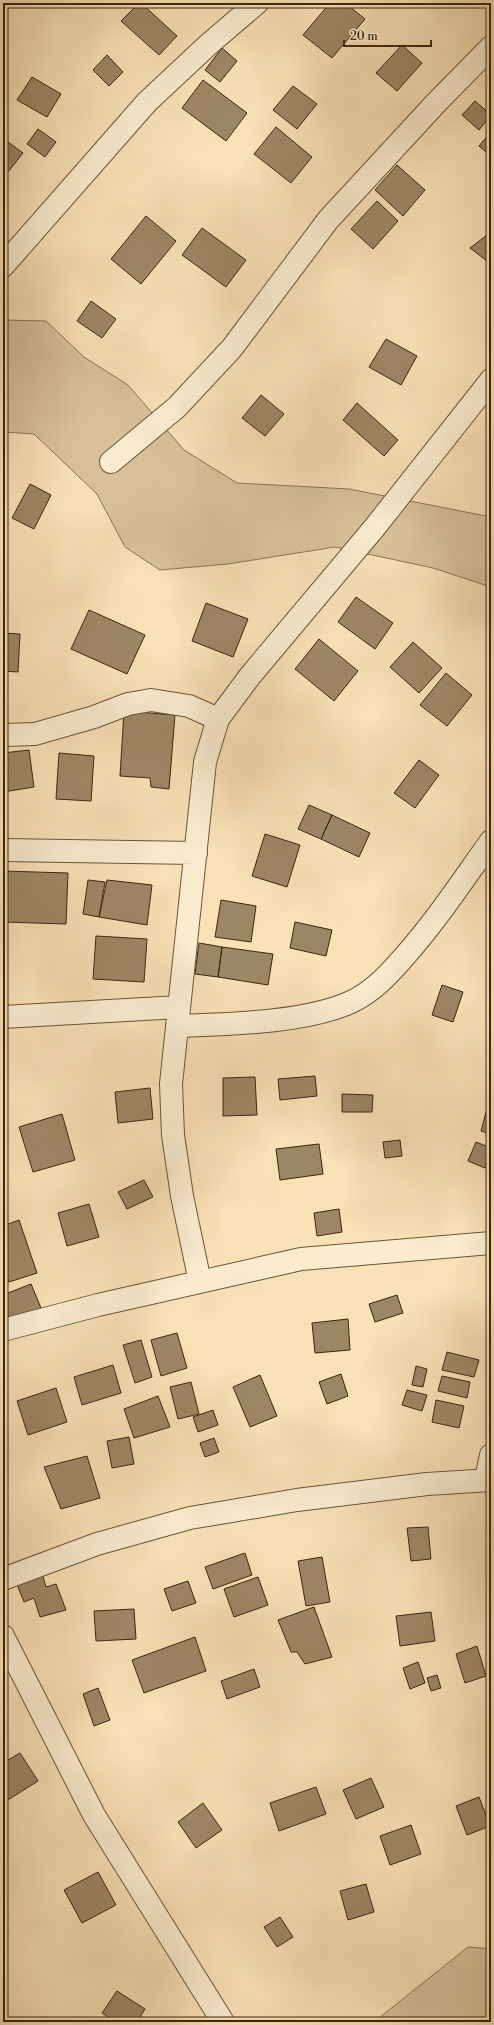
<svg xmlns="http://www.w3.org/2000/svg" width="494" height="2025" font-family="'Libre Bodoni',serif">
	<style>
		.green { fill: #d8c199; stroke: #887454 }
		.building { fill: #9c8765; stroke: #39260f }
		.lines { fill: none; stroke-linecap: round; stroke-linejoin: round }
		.minor-casing { stroke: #695538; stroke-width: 24 }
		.minor { stroke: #faeccf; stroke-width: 22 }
	</style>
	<rect width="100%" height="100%" fill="#f8e1b5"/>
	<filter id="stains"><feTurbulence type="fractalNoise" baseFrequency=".005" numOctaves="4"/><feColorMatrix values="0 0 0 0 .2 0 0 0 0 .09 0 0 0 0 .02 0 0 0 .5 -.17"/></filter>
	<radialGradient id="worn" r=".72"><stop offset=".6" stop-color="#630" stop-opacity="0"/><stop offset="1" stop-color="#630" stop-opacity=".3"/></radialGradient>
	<path class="green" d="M3,320L46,321L84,357L128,385L184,450L237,483L349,489L491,517V587L433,568L335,547L228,564L160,570L125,547L97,494L34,434L3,432Z
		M468,1947L491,1949V2022H374Z"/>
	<path class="building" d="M139,3H141L177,36L159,55L121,21Z
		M330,3H345L365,19L332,58L303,35Z
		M402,45L422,63L397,91L376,73Z
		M222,48L237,61L220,82L205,70Z
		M107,55L123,72L109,86L93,70Z
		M32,77L61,94L47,117L17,100Z
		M203,80L247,113L226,141L182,108Z
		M293,86L317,104L297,129L273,110Z
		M475,101L491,115L479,130L462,115Z
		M276,127L312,157L291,183L254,154Z
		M38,129L56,142L45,157L27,144Z
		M491,132V156L479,146Z
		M4,139L23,153L4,177H3Z
		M397,165L425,190L403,216L375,190Z
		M377,201L398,221L373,249L351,229Z
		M146,216L176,241L141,284L111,259Z
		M202,228L246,260L226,287L182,255Z
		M491,232V264L470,248Z
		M91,301L116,319L102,338L77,321Z
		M386,339L417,356L401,385L369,367Z
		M261,395L284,414L265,436L242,418Z
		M357,403L398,440L384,456L343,420Z
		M30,484L51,495L34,529L12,518Z
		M356,597L393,623L375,649L338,622Z
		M206,603L248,619L233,657L192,641Z
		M89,610L145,635L127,674L71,649Z
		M3,633L20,634L18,672L3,671Z
		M319,639L358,671L334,701L295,669Z
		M413,642L442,668L419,693L390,667Z
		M446,673L472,695L447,726L420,705Z
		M124,711L175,715L169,789L151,787L150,778L120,776Z
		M29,750L34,787L3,792V753Z
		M59,753L94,756L91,801L56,799Z
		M419,760L439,775L415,808L394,793Z
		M309,805L332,815L321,839L298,829Z
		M332,815L370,833L359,857L321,839Z
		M265,834L300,845L287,887L252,876Z
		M3,871L68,873L66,924L3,922Z
		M88,880L105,882L99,917L83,914Z
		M107,880L152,885L147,925L99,917Z
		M221,900L256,906L251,942L215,937Z
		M295,922L332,930L326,956L290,948Z
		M96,936L147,939L144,982L93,979Z
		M199,943L222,947L218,977L195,974Z
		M222,947L273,954L268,985L218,977Z
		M442,985L463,992L453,1022L432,1015Z
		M315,1076L317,1096L280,1100L278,1079Z
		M255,1077L257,1115L223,1116V1078Z
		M150,1088L153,1119L118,1123L115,1092Z
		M342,1094L373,1095L372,1112H342Z
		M488,1105L491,1106V1134L481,1131Z
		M62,1114L75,1160L33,1172L19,1127Z
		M400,1140L402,1156L385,1158L383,1142Z
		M476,1142L491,1148L485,1168L468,1161Z
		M319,1144L323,1174L280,1180L276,1149Z
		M144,1180L153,1197L127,1209L118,1192Z
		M89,1204L99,1237L67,1246L58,1213Z
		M339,1209L342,1232L317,1236L314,1213Z
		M19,1220L37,1273L9,1282L3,1264V1226Z
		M31,1284L41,1308L10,1321L3,1304V1295Z
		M397,1295L403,1313L375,1322L369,1304Z
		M348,1319L350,1350L315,1353L312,1323Z
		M177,1333L187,1368L161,1376L151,1340Z
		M141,1340L152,1377L135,1383L123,1345Z
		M447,1352L479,1360L474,1377L442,1370Z
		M113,1365L121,1393L82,1405L74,1377Z
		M416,1366L427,1369L423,1387L412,1385Z
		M341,1374L348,1396L327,1404L319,1382Z
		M260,1375L277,1416L250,1427L233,1387Z
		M442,1376L470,1382L467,1398L438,1391Z
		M191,1382L199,1414L178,1419L170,1387Z
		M56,1388L67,1422L28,1435L17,1401Z
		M407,1390L427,1395L422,1411L402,1405Z
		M158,1396L170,1427L134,1438L124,1409Z
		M436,1400L464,1406L459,1428L432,1422Z
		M213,1410L218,1425L198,1432L193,1417Z
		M129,1437L134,1464L112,1468L107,1441Z
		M214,1438L219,1452L205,1457L200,1443Z
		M87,1456L100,1498L61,1509L44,1467Z
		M428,1527L431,1559L411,1561L407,1528Z
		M245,1553L252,1575L213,1589L205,1567Z
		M322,1557L330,1602L306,1606L298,1561Z
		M42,1573L46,1587L56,1584L66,1610L40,1617L34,1598L24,1602L16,1582Z
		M258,1577L268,1605L234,1617L224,1589Z
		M188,1581L196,1603L172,1611L164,1589Z
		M314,1607L332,1657L305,1664L297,1652H291L278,1620Z
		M134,1609L136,1639L96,1641L94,1611Z
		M431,1612L435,1641L400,1646L396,1616Z
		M195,1637L206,1671L144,1693L132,1660Z
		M477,1646L486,1676L465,1683L456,1654Z
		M418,1662L425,1683L410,1689L403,1668Z
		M254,1669L260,1687L227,1699L221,1681Z
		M437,1675L441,1688L431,1691L427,1678Z
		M98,1688L110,1720L94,1726L83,1694Z
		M20,1753L38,1781L3,1803V1763Z
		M371,1778L384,1807L356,1819L343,1790Z
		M316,1787L326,1814L279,1831L270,1803Z
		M479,1797L490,1826L467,1835L456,1806Z
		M203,1803L222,1830L196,1848L178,1822Z
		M411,1825L421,1854L390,1865L380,1836Z
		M98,1872L116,1905L82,1923L64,1890Z
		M366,1884L374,1912L348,1920L340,1891Z
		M280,1917L293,1937L277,1947L264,1927Z
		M117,1991L145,2009L137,2022H116L102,2013Z"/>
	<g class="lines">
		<defs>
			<path id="minor" d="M3,266L147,102L209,44L257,3
				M111,462L177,407L232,348L328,220L436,103L491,47
				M3,735L35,734L94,717L128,704L151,700L189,706L218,719
				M3,850L196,853
				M3,1017L179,1007
				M177,1026C228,1024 305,1023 351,1002C373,992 388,975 404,957C436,921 463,880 491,841
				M200,1282L182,1196L173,1135L171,1084L205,762L218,719L250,676L375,527L491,380
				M3,1330L98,1305L301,1259L491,1243
				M486,1479L491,1455
				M3,1579L97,1544L190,1518L297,1500L427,1484L491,1480
				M3,1636L94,1815L223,2022"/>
		</defs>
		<use href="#minor" class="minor-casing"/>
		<use href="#minor" class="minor"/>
	</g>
	<rect width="494" height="2025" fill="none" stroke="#f8e1b5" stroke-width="16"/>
	<rect x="4" y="4" width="486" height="2017" fill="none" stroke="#39260f" stroke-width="2"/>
	<rect x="8" y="8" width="478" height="2009" fill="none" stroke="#39260f"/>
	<path d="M344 40v6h87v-6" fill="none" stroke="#39260f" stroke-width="2"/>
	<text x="350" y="40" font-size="12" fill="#39260f" stroke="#faeccf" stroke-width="3" paint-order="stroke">20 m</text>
	<rect width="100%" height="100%" filter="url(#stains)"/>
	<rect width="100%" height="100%" fill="url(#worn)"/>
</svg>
